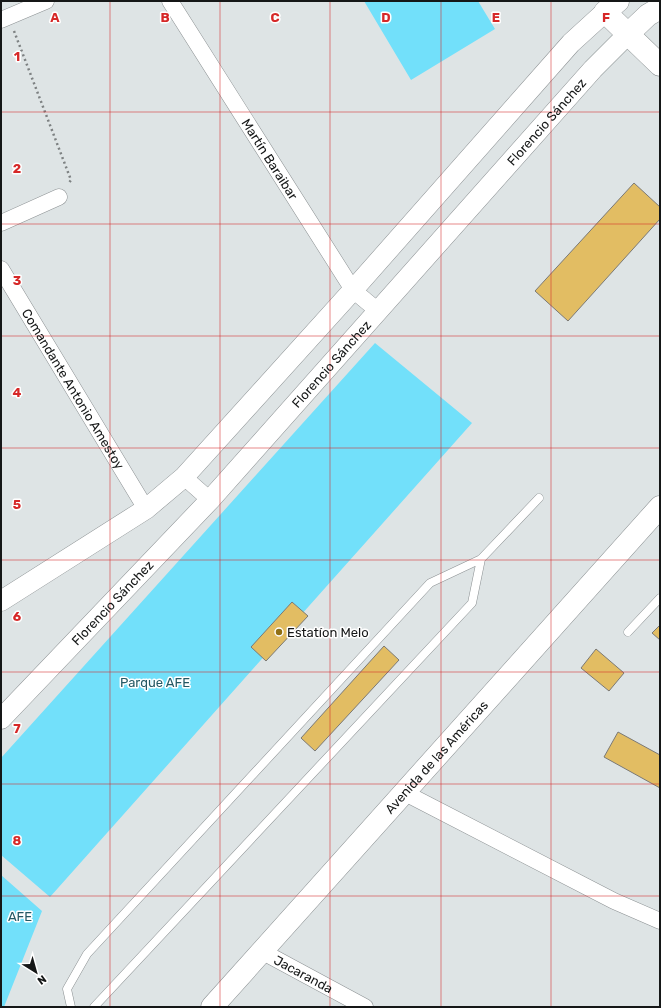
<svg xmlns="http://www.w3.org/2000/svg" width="661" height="1008" font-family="Rubik,sans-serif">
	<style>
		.green { fill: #72e0fa }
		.building { fill: #e2bd63; stroke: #7b7975 }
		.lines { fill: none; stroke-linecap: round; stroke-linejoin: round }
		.service-casing { stroke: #8c9193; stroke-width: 9 }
		.minor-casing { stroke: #8c9193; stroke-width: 17 }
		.tertiary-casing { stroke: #8c9193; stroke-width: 21 }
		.primary-casing { stroke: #8c9193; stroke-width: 23 }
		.path { stroke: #7d8182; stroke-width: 2.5; stroke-dasharray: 2 3; stroke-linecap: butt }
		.service { stroke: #fff; stroke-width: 8 }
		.minor { stroke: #fff; stroke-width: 16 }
		.tertiary { stroke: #fff; stroke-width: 20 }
		.primary { stroke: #fff; stroke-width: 22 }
		.grid { fill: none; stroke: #d62828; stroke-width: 1; stroke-opacity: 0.55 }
		.poi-dot { fill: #907015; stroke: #fff; stroke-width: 1.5 }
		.labels { text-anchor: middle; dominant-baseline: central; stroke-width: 3; stroke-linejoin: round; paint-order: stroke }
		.street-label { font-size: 13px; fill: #151717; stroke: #fff }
		.poi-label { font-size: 13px; fill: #151717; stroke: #fff; text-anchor: start }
		.park-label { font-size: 13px; fill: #245965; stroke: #fff }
		.grid-label { font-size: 13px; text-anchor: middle; font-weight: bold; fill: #d62828; stroke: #fff; stroke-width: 3; stroke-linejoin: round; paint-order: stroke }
	</style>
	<rect width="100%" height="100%" fill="#dee4e5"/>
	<path class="green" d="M364,1H478L495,29L411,80Z
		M375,343L472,423L50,897L1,855V758Z
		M1,875L42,911L4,1007H1Z"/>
	<path class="building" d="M634,183L660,207V219L568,321L535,291Z
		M292,602L308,616L266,661L251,647Z
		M660,625V640L652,633Z
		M384,646L399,660L315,751L301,738Z
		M596,649L624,673L609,691L581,668Z
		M618,732L660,755V788L604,757Z"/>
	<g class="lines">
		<defs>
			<path id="service" d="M628,632L660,598
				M71,1007L67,989L87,954L430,583L481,559L539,498
				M94,1007L472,603L481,559"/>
			<g id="minor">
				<path id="s1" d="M170,1L353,290L378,311"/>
				<path d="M1,20L46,1"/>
				<path d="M1,223L59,197"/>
				<path id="s2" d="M1,269L146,509"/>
				<path d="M184,477L210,500"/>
				<path d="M405,793L614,901L660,921"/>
				<path id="s3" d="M263,952L365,1007"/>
			</g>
			<g id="tertiary">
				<path d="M1,601L146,509L184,477L353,290L571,43L605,12"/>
				<path id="s4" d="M1,719L210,500L593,69L629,33"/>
			</g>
			<g id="primary">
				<path d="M618,1L605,12L660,65"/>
				<path d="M629,33L648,15L660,8"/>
				<path id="s5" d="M212,1007L660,507"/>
			</g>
		</defs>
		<use href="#service" class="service-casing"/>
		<use href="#minor" class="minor-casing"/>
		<use href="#tertiary" class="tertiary-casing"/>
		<use href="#primary" class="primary-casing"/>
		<path class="path" d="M14,31L71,180L68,184"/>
		<use href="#service" class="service"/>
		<use href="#minor" class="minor"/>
		<use href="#tertiary" class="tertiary"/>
		<use href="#primary" class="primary"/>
	</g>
	<path class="grid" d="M110,1V1007M220,1V1007M330,1V1007M441,1V1007M551,1V1007M1,112H660M1,224H660M1,336H660M1,448H660M1,560H660M1,672H660M1,784H660M1,896H660"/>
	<circle class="poi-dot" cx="279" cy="632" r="4"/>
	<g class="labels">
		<g class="street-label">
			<text stroke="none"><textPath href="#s4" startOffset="809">Florencio Sánchez</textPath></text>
			<text stroke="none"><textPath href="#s1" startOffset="187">Martín Baraibar</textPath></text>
			<text stroke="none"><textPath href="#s4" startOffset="485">Florencio Sánchez</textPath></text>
			<text stroke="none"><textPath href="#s2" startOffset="140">Comandante Antonio Amestoy</textPath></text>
			<text stroke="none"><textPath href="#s4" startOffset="161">Florencio Sánchez</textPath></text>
			<text stroke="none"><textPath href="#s5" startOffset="336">Avenida de las Américas</textPath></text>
			<text stroke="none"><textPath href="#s3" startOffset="46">Jacaranda</textPath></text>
		</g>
		<g class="poi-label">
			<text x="287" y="632">Estatíon Melo</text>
		</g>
		<g class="park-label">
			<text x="155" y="682">Parque AFE</text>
			<text x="20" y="916">AFE</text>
		</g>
	</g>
	<g class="grid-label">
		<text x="55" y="22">A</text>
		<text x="165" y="22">B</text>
		<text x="275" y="22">C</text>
		<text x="386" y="22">D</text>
		<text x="496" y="22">E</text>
		<text x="606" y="22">F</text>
		<text x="17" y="61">1</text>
		<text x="17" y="173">2</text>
		<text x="17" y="285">3</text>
		<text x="17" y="397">4</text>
		<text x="17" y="509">5</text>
		<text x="17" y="621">6</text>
		<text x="17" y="733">7</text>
		<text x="17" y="845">8</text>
	</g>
	<rect width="661" height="1008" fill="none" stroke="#151717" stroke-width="4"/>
	<g transform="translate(36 972) rotate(143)" stroke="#ffffff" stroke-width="3" paint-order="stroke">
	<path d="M0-3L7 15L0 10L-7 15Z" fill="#151717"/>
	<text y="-6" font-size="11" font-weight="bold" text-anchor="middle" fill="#151717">N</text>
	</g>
</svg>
